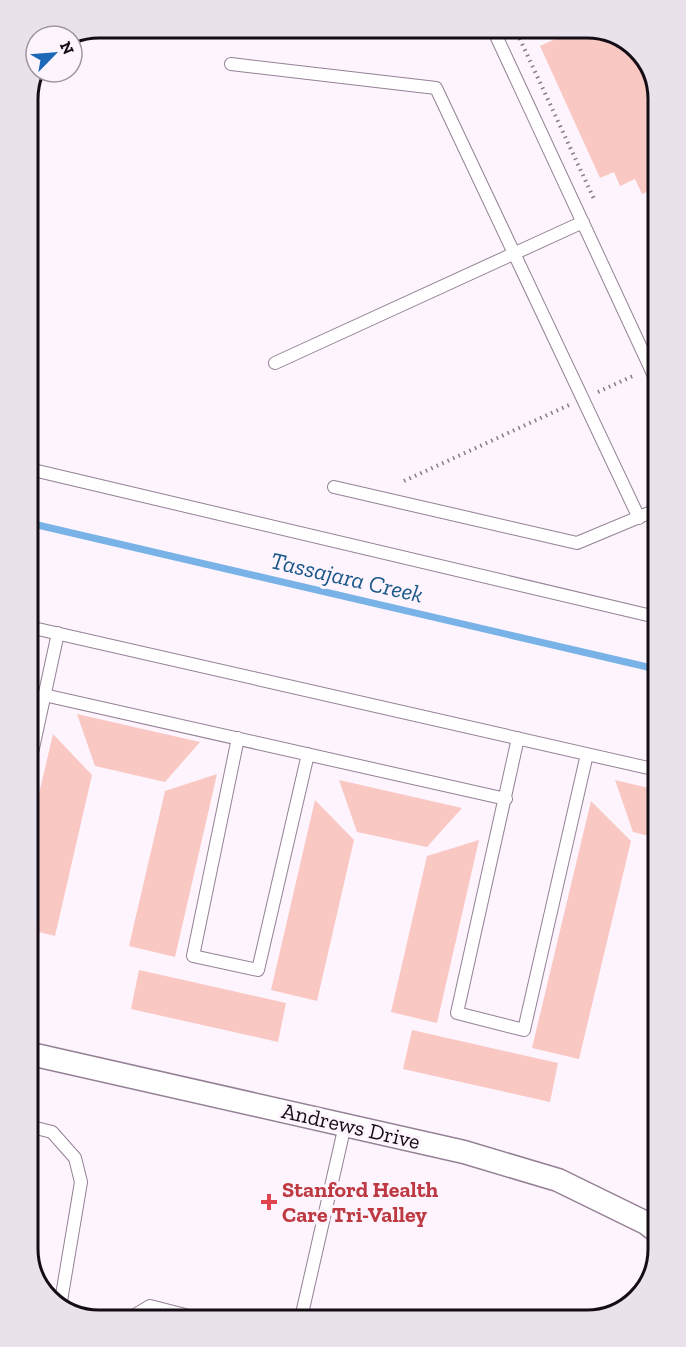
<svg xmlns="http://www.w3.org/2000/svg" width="686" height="1347" font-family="'Zilla Slab',serif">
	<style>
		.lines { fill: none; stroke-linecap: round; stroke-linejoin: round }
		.stream { stroke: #79b2e6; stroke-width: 7 }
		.building { fill: #fac8c3 }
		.lane-casing { stroke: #958096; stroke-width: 14 }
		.street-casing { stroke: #958096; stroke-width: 25 }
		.path { stroke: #857c85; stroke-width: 4; stroke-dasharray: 1.5 4.5; stroke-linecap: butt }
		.lane { stroke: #fff; stroke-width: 12 }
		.street { stroke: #fff; stroke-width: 22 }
		.health-dot { fill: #e0444e; stroke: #fdf4fe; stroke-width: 2 }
		.labels { text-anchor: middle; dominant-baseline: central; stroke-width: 6; stroke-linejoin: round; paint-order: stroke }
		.street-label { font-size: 22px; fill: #150d15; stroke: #fdf4fe }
		.health-label { font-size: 22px; font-weight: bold; fill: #be3a42; stroke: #fdf4fe; text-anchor: start }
		.water-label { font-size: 24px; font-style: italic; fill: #1a5789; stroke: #fdf4fe }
		.rim { fill: none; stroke: #150d15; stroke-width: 3 }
	</style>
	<rect width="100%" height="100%" fill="#fdf4fe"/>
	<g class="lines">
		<path class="stream" d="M29,523L656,669"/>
	</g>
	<path class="building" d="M581,27H592L631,42L654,72V189L642,194L635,179L620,186L614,172L600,178L540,46Z
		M77,714L200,742L165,782L95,766Z
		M53,734L92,775L55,936L31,930L30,832Z
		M217,774L175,957L129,946L165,791Z
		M339,780L462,808L427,847L357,832Z
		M615,780L657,790V838L633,832Z
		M315,800L354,840L317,1001L271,990Z
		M591,801L631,841L579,1059L532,1048Z
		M479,840L437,1023L391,1012L427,856Z
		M139,970L286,1003L278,1042L131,1009Z
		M412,1030L558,1063L550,1102L403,1069Z
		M657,1049H658V1071L652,1069Z"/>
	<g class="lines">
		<defs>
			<path id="lane" d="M492,27L655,378
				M231,64L436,88L639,518
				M275,363L583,222
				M29,469L656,617
				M334,487L577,543L656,510
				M29,627L657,770
				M44,695L506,799
				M238,738L193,956L258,970L308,754
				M518,738L457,1013L524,1030L587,754
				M30,762L58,633
				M32,1127L52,1132L75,1158L81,1182L60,1307
				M301,1318L345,1125
				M128,1319L150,1306L201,1319"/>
			<path id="street" d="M31,1054L464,1152L558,1180L646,1223L659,1233"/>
		</defs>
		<use href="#lane" class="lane-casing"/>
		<use href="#street" class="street-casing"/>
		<path class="path" d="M426,27L433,32L455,27
			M517,27L518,35L594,199
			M598,392L635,375
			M404,481L569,405"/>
		<use href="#lane" class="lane"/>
		<use href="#street" class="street"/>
	</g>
	<path class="health-dot" d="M266 1193h6v6h6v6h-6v6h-6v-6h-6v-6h6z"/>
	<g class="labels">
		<g class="street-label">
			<text transform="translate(351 1126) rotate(13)">Andrews Drive</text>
		</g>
		<g class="health-label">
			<text x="282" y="1189">Stanford Health<tspan x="282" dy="25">Care Tri-Valley</tspan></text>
		</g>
		<g class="water-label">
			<text transform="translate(347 577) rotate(13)">Tassajara Creek</text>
		</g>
	</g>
	<path d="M0 0H686V1347H0ZM99 38H587A61 61 0 0 1 648 99V1249A61 61 0 0 1 587 1310H99A61 61 0 0 1 38 1249V99A61 61 0 0 1 99 38Z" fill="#eae2eb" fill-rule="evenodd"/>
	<path class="rim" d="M99 38H587A61 61 0 0 1 648 99V1249A61 61 0 0 1 587 1310H99A61 61 0 0 1 38 1249V99A61 61 0 0 1 99 38Z"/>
	<g transform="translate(54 54) rotate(65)"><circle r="28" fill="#fdf4fe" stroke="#a098a1" stroke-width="1.5"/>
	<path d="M0-4.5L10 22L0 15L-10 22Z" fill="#1c67b7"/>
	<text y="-9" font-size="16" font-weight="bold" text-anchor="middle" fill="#150d15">N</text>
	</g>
</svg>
